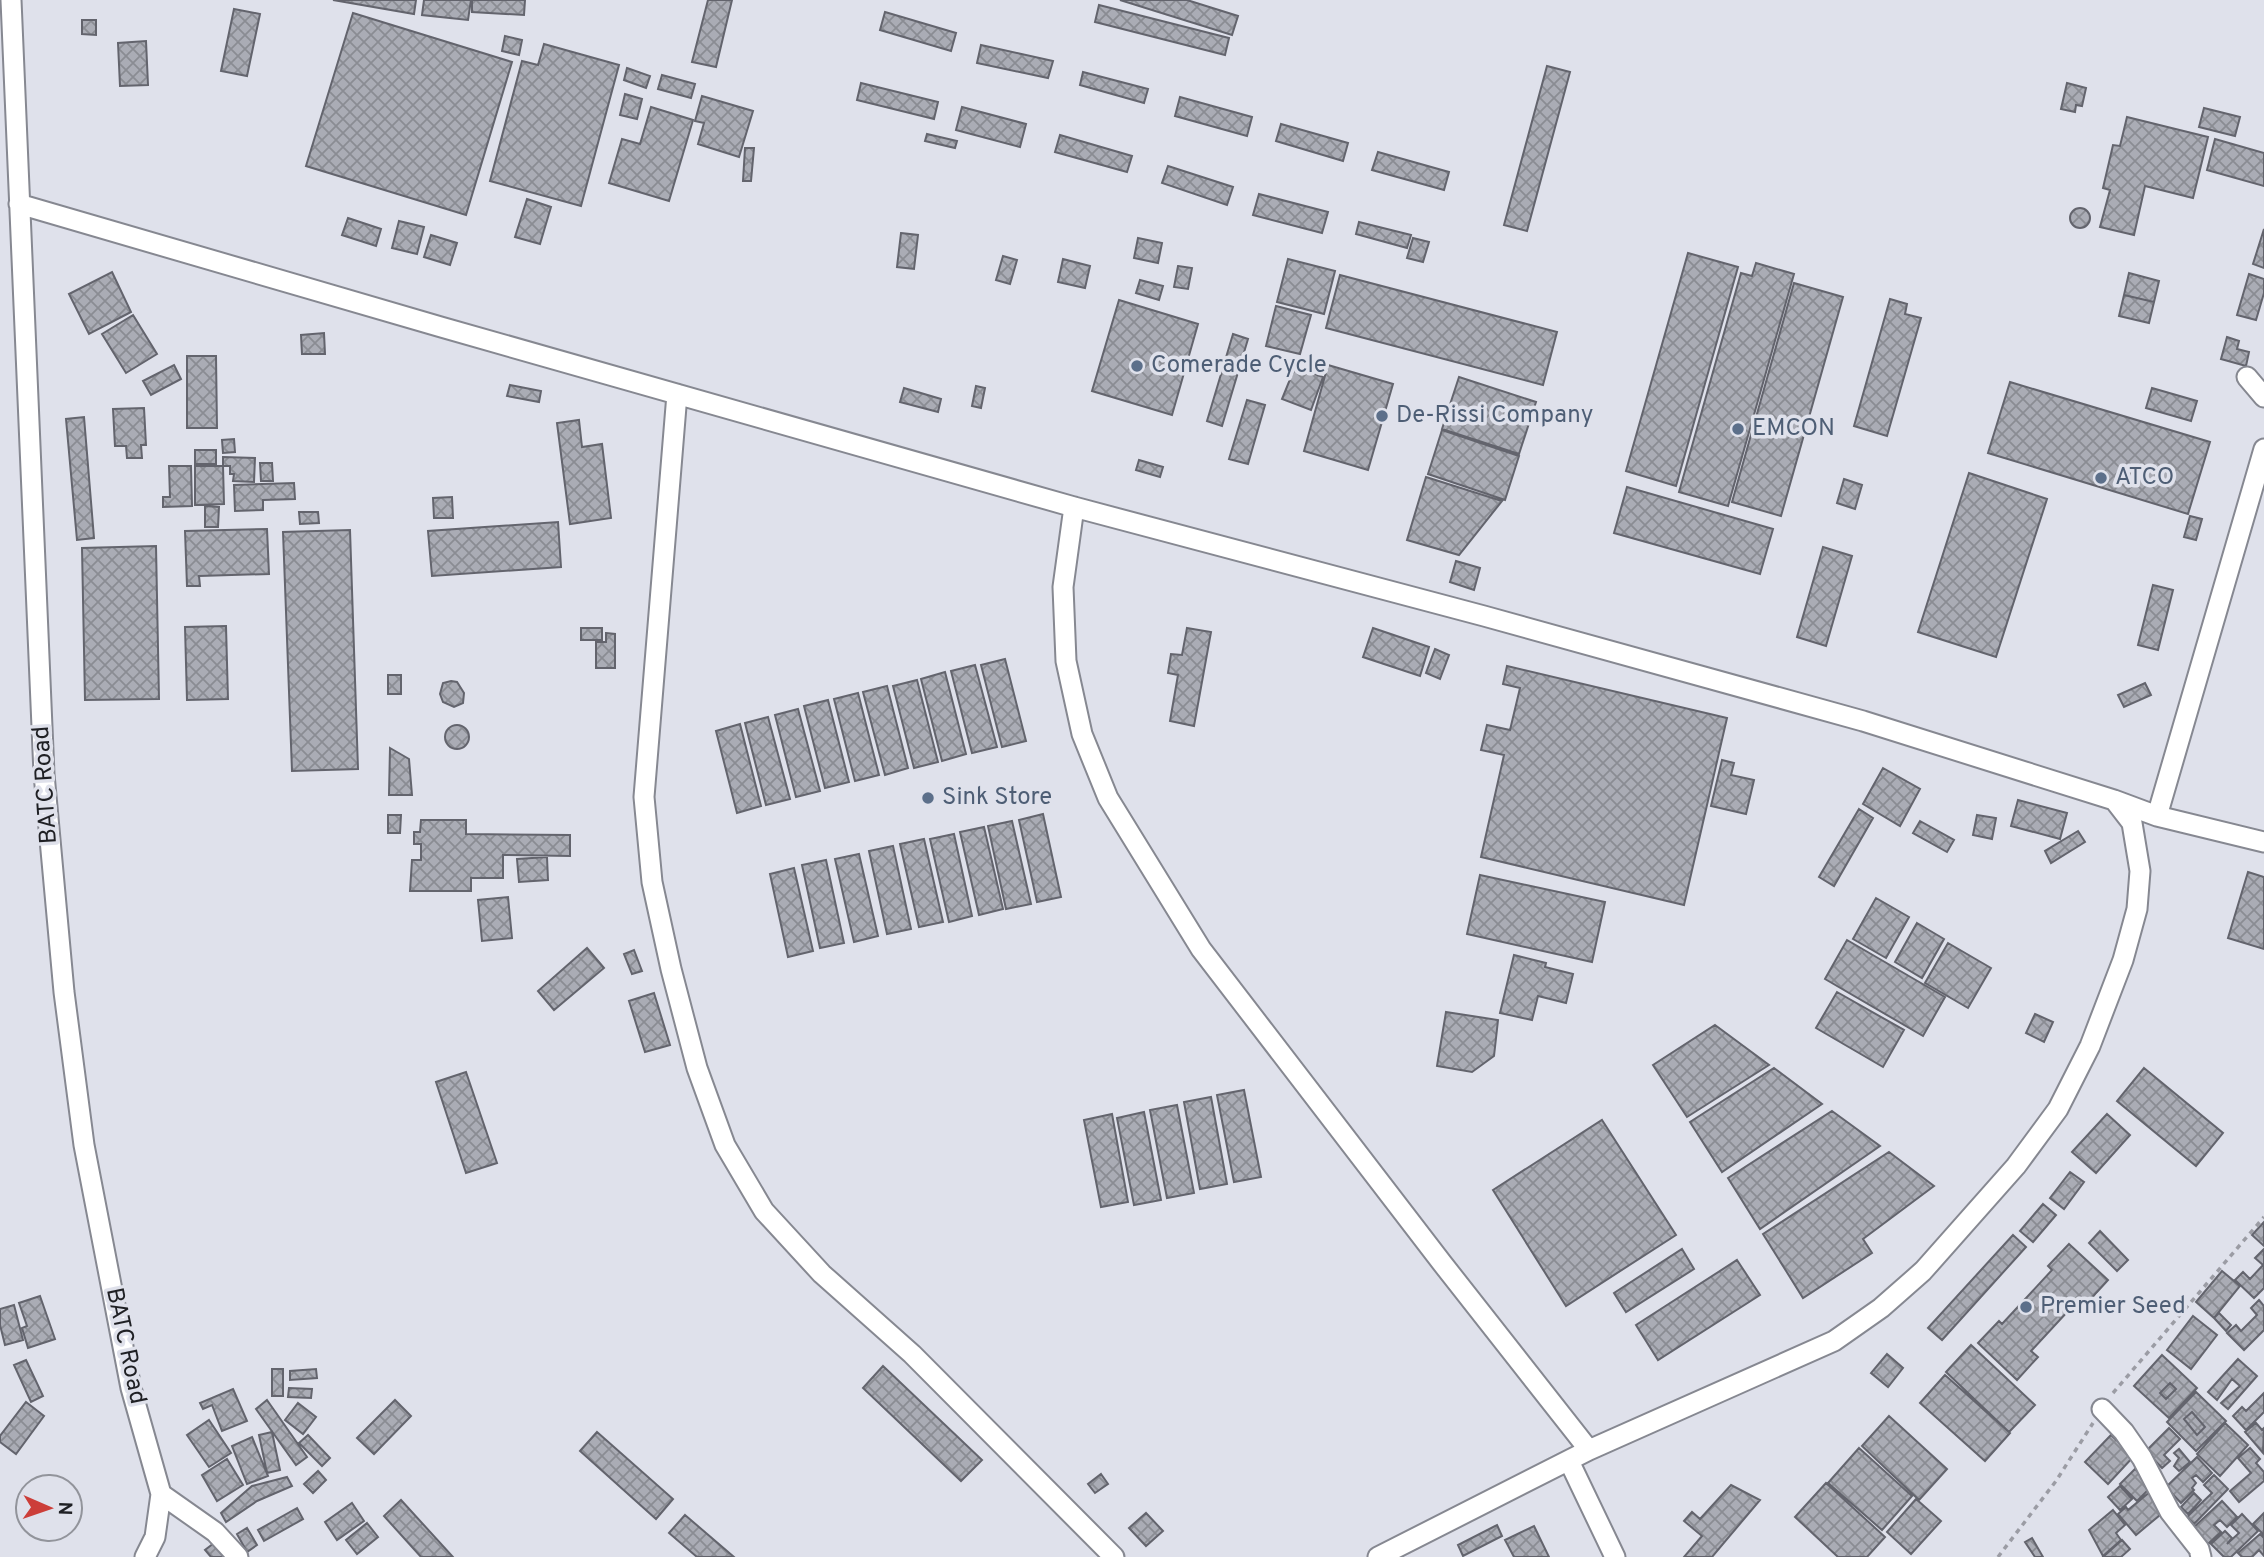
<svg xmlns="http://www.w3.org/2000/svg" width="2264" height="1557" font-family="Overpass,sans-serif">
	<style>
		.building { fill: url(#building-cross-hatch); stroke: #63646d; stroke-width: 2; fill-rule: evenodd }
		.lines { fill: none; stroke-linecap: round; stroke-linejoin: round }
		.minor-casing { stroke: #868891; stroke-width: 23 }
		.path { stroke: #9b9ca4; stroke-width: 3.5; stroke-dasharray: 5 5; stroke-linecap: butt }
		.minor { stroke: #fff; stroke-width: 19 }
		.service-dot { fill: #5c6f8a; stroke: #dfe1eb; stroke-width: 2.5 }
		.labels { text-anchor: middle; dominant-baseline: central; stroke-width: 7; stroke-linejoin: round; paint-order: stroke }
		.service-label { font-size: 24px; fill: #4e5e75; stroke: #dfe1eb; text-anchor: start }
		.street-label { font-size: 24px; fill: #1f2024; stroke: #dfe1eb }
	</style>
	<defs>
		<pattern id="building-cross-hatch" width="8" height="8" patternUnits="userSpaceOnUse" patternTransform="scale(1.75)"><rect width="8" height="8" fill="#aaacb5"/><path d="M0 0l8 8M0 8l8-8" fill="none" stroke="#8a8c93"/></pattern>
	</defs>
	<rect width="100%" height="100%" fill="#dfe1eb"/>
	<path class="building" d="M333,0H416L414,14Z
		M424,0H471L468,20L422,15Z
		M472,0H525L524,15L472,12Z
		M708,0H732L716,67L692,62Z
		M1120,0H1187L1238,16L1232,35Z
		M1099,5L1229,38L1225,55L1095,22Z
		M234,9L260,14L247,76L221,71Z
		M885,12L956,33L951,51L880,30Z
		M353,13L512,62L466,215L306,166Z
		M82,20H96V35L82,34Z
		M505,36L522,40L519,55L502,51Z
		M146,41L148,85L120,86L118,43Z
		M544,44L619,65L581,206L490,181L522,61L538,65Z
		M981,45L1053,61L1048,78L977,63Z
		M1547,66L1570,72L1527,231L1504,225Z
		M627,68L650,76L646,88L624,80Z
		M1083,72L1148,89L1144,103L1080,85Z
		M662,75L695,84L691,98L658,89Z
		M861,83L938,102L934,119L857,100Z
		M2067,83L2086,88L2082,106L2076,105L2075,112L2061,109Z
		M625,94L642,99L637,119L620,115Z
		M702,96L753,111L739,157L698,144L704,123L695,121Z
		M1180,97L1252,117L1247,136L1175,116Z
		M651,107L693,120L669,201L609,183L622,139L640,144Z
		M962,107L1026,124L1020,147L956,130Z
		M2204,108L2240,117L2235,136L2199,127Z
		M2127,117L2208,137L2193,198L2145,186L2134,235L2100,227L2110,190L2103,188L2113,145L2120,146Z
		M1281,124L1348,143L1343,161L1276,141Z
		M927,134L957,141L955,148L925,141Z
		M1060,135L1132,156L1127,172L1055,152Z
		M2215,139L2264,153V186L2207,170Z
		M745,148H754L751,181H743Z
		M1378,152L1449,172L1444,190L1372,170Z
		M1168,166L1233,187L1227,205L1162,183Z
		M1259,194L1328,212L1322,233L1253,215Z
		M527,199L551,207L540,244L515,237Z
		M2070 218a10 10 0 1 1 20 0a10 10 0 1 1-20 0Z
		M348,218L381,229L376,246L342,235Z
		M399,221L424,227L417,254L392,248Z
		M1359,222L1411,235L1407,248L1356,234Z
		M2264,229V268L2253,264Z
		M901,233L918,235L914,269L897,267Z
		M431,235L457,243L450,265L424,257Z
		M1138,238L1162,243L1158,263L1134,258Z
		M1413,238L1429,242L1423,262L1407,258Z
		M1688,253L1738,267L1676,486L1626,471Z
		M1003,256L1017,260L1010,284L996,280Z
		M1063,259L1090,266L1085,288L1058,282Z
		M1288,259L1335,271L1324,314L1277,302Z
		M1756,263L1794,274L1728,506L1679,492L1741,273L1752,276Z
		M1178,266L1192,268L1188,289L1174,287Z
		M112,272L131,312L89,334L69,294Z
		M2129,273L2159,281L2154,302L2124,295Z
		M2249,274L2264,279V293L2256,320L2237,315Z
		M1340,275L1557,332L1543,385L1326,328Z
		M1140,280L1163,286L1159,300L1136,293Z
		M1794,283L1843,297L1781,516L1732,502Z
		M2124,295L2154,302L2149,323L2119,316Z
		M1890,299L1907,304L1905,314L1921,318L1887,436L1854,426Z
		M1119,300L1198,324L1172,415L1092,391Z
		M1276,306L1311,315L1300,354L1266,346Z
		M133,315L157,354L126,373L102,334Z
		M324,333L325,354H302L301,335Z
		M1233,334L1248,339L1222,426L1207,421Z
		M2227,337L2239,341L2237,349L2249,352L2246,366L2221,359Z
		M187,356H216L217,428H187Z
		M174,365L181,379L151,395L143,381Z
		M1328,365L1393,384L1368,470L1304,451Z
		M1295,367L1323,377L1311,410L1282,399Z
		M1459,377L1536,402L1519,454L1442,429Z
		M2010,382L2210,442L2188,514L1988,453Z
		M510,385L541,391L539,402L507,396Z
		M976,386L985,388L981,408L972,406Z
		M904,388L941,399L938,412L900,402Z
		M2152,388L2197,401L2191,421L2146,408Z
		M1247,400L1265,405L1248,464L1229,459Z
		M144,408L146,445H141L142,458H127L126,446H115L113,409Z
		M84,417L94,538L77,540L66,419Z
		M579,420L582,447L602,444L611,518L570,524L557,423Z
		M1442,430L1519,456L1505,500L1428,474Z
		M234,439L235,452L223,453L222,440Z
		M195,450H216V464H195Z
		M223,457L255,458L254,482L233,481L234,474H230V466H223Z
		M1139,460L1163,467L1160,477L1136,470Z
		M260,463H272L273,481H261Z
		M169,466H191L192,506L163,507V497H170Z
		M195,466H223L224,504L195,505Z
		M1969,473L2047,499L1996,657L1918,632Z
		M1426,477L1502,501L1459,555L1407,540Z
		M1844,479L1862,485L1855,509L1837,503Z
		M294,483L295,499L263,500V510L235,511L234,485Z
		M1627,487L1773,529L1760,574L1614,533Z
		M452,497L453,518H434L433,498Z
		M205,506L219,507L218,527H205Z
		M299,512H318L319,523L300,524Z
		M2190,516L2202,519L2196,540L2184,537Z
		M558,522L561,567L432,576L428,531Z
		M267,529L269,574L199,576L200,586H187L185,531Z
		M350,530L358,769L292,771L283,532Z
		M156,546L159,699L85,700L82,548Z
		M1823,547L1852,556L1826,646L1797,637Z
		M1456,561L1480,568L1474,590L1450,582Z
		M2153,585L2173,590L2158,650L2138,645Z
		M226,626L228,699L187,700L185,627Z
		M581,628H602V640H581Z
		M1187,628L1211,632L1194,726L1170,721L1178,675L1168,673L1171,654L1182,655Z
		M1373,628L1429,647L1420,676L1363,657Z
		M606,633L615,634V668H596V642H606Z
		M1435,649L1449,655L1440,679L1426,673Z
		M1005,659L1026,741L1002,747L981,665Z
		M975,665L997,747L972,753L951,671Z
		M1507,666L1727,718L1684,905L1481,857L1504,755L1481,750L1487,725L1510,730L1520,688L1503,684Z
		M945,672L966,754L942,761L921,679Z
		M388,675H401V694H388Z
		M917,680L938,762L914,768L893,686Z
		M451,681L457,682L464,693L463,703L454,707L443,702L440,694L443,683Z
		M2145,683L2151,695L2124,707L2118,695Z
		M887,686L908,768L885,775L863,692Z
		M858,693L879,775L855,781L834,699Z
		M828,700L849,782L825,788L804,706Z
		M798,709L820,791L796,797L775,715Z
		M768,717L790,799L766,805L745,723Z
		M740,724L761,806L737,813L716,731Z
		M445 737a12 12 0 1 1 24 0a12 12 0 1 1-24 0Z
		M390,748L409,759L412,795H389Z
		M1722,760L1734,763L1731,775L1754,780L1746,814L1711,806Z
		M1883,768L1920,789L1900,826L1863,804Z
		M2018,800L2067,813L2060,839L2011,826Z
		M1859,809L1873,818L1834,886L1819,877Z
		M1043,814L1061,897L1037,902L1019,820Z
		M388,815H401L400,833H388Z
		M1977,815L1996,818L1992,839L1973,835Z
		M421,820H466V834L570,835V856L503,855V878H471V891H410L412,860H421V844H414V832H420Z
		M1012,821L1031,904L1006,909L988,826Z
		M1920,821L1954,840L1947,852L1913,833Z
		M984,827L1003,909L979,915L960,832Z
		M2078,831L2085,842L2051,863L2045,851Z
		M954,834L972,916L949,922L930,839Z
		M924,839L943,922L919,927L900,844Z
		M893,846L911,929L887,934L869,851Z
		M859,854L878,936L854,942L835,859Z
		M547,857L548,880L519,882L517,859Z
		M826,860L844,943L820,948L802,865Z
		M794,868L813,951L788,957L770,874Z
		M2248,872L2264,877V949L2228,938Z
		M1480,875L1605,902L1592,962L1467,934Z
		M508,897L512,938L482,941L478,900Z
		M1876,898L1909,917L1886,958L1853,939Z
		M1917,923L1944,939L1922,978L1895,962Z
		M1847,940L1945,997L1923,1036L1825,979Z
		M1948,943L1991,968L1968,1008L1925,983Z
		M587,948L604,968L554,1010L538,991Z
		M634,950L642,971L632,974L624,954Z
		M1514,955L1546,963L1545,967L1573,974L1566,1003L1538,996L1532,1020L1500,1013Z
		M1837,992L1904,1030L1883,1067L1816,1028Z
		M654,993L670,1045L645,1052L629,1001Z
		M1446,1012L1498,1020L1494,1056L1472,1072L1437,1066Z
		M2035,1014L2053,1022L2044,1042L2026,1033Z
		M1715,1025L1769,1065L1687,1117L1653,1065Z
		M1774,1068L1822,1104L1722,1172L1690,1122Z
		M2144,1068L2223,1133L2196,1166L2117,1101Z
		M466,1072L497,1163L466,1173L436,1082Z
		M1244,1090L1261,1177L1234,1182L1217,1095Z
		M1211,1097L1227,1184L1200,1189L1184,1102Z
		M1177,1105L1194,1193L1167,1198L1150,1110Z
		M1832,1111L1880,1146L1760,1229L1728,1178Z
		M1144,1112L1161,1200L1134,1205L1117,1118Z
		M1112,1114L1128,1202L1101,1207L1084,1120Z
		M2107,1114L2130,1135L2096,1173L2072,1152Z
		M1602,1120L1676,1235L1566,1306L1493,1190Z
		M1889,1152L1934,1186L1863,1239L1872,1253L1803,1298L1763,1234Z
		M2070,1172L2084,1182L2064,1209L2050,1198Z
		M2043,1204L2056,1215L2033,1242L2020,1231Z
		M2264,1222V1246L2252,1235Z
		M2100,1231L2128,1260L2117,1271L2089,1243Z
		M2013,1235L2026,1247L1942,1340L1928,1328Z
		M2069,1244L2108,1280L2087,1303L2081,1297L2031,1351L2038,1357L2017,1380L1978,1343L1999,1321L2002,1324L2052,1270L2048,1266Z
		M1682,1249L1694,1269L1626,1312L1614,1293Z
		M2264,1249V1288L2254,1298L2235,1280L2243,1272L2250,1279L2263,1265L2255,1258Z
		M1737,1260L1760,1295L1658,1360L1636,1325Z
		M2222,1271L2240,1286L2214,1318L2196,1302Z
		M40,1296L55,1339L28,1348L22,1328L27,1326L19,1303Z
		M2259,1300L2264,1306V1330L2244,1350L2227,1333L2236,1325L2241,1331L2257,1315L2251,1308Z
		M14,1305L23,1340L5,1345L0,1325V1309Z
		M2219,1313L2231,1325L2226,1331L2214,1318Z
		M2193,1316L2217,1335L2191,1369L2167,1350Z
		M1971,1345L2035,1405L2009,1432L1946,1372Z
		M1887,1354L1903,1368L1888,1387L1871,1373Z
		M2162,1355L2197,1388L2169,1418L2134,1386ZM2170,1383L2176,1389L2166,1399L2160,1393Z
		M2238,1359L2257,1376L2228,1409L2221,1403L2240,1386L2232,1379L2217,1400L2208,1392Z
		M26,1360L43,1396L31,1402L14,1365Z
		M883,1366L982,1460L961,1481L863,1388Z
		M272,1369H283V1396H272Z
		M316,1369L317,1378L290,1380V1371Z
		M1945,1375L2010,1433L1985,1461L1920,1403Z
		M2170,1383L2176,1389L2166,1399L2160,1393Z
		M289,1388L312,1389L311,1398L288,1397Z
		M233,1389L247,1421L222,1431L212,1405L203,1409L200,1403Z
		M2196,1392L2226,1421L2196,1451L2167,1422ZM2192,1412L2205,1427L2197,1435L2184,1419Z
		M2264,1393V1412L2246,1430L2233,1416L2242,1407L2246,1411Z
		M267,1400L307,1457L296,1465L256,1409Z
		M395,1400L411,1416L374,1454L357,1438Z
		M26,1402L44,1416L16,1454L0,1442V1436Z
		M298,1403L316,1417L303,1434L285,1420Z
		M2192,1412L2205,1427L2197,1435L2184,1419Z
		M1889,1416L1947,1469L1919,1500L1862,1446Z
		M209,1420L231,1453L209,1467L187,1435Z
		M2225,1423L2248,1445L2220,1476L2197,1454Z
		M2256,1423L2262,1430L2264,1428L2263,1453L2245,1432Z
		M2169,1428L2180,1439L2164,1455L2170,1461L2162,1468L2146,1451Z
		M272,1432L280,1470L267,1473L259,1435Z
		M597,1432L673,1499L656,1519L580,1451Z
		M308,1435L330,1458L322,1466L299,1443Z
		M2111,1435L2134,1456L2108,1484L2085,1462Z
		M252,1437L268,1476L247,1484L232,1446Z
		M1859,1448L1912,1496L1882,1530L1828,1483Z
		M2250,1448L2260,1459L2256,1463L2264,1472V1481L2239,1502L2230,1491L2251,1473L2238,1458Z
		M2179,1449L2190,1462L2179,1471L2174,1466L2179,1458L2174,1453Z
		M2197,1457L2212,1473L2203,1482L2196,1475L2192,1478L2196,1483L2192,1488L2194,1490L2181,1503L2166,1487Z
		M227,1459L243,1485L217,1501L202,1475Z
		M2135,1469L2152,1486L2137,1501L2120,1484Z
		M318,1471L326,1480L313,1493L304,1484Z
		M1101,1474L1108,1484L1095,1493L1088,1484Z
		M2214,1475L2228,1489L2194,1524L2187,1517L2212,1493L2204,1485Z
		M287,1477L292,1486L257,1501L226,1522L221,1513L252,1486Z
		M1826,1483L1885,1537L1867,1557H1838L1795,1517Z
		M1731,1485L1760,1500L1712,1557H1684L1702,1536L1684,1521L1692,1512L1700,1519Z
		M2120,1486L2132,1499L2120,1510L2108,1497Z
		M2151,1491L2166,1510L2136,1535L2118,1514L2126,1507L2128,1510Z
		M2194,1493L2201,1500L2188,1514L2181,1507Z
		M1916,1499L1941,1521L1911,1554L1887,1532Z
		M401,1500L453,1557H421L384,1516Z
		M2222,1501L2237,1517L2227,1527L2220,1520L2214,1525L2221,1532L2208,1544L2193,1528Z
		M352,1503L364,1521L337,1540L325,1522Z
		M297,1508L303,1519L264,1541L258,1530Z
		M2113,1510L2125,1525L2116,1533L2121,1540L2103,1556L2089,1530Z
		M1146,1513L1163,1531L1146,1546L1129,1528Z
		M2264,1513V1535L2253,1524Z
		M2242,1514L2258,1531L2231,1557H2224L2211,1544L2225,1531L2232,1538L2227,1544L2239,1533L2231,1525Z
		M685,1515L734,1557H697L669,1533Z
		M367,1523L378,1537L357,1554L346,1540Z
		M1497,1525L1502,1536L1463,1556L1458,1545Z
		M1534,1526L1549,1557H1514L1505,1540Z
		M247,1528L257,1545L247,1552L237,1534Z
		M2260,1534L2264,1538V1556L2259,1550L2252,1557H2242L2238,1553Z
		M2032,1538L2043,1557H2035L2025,1542Z
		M2122,1540L2130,1549L2121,1557H2103Z
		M214,1543L226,1557H211L205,1550Z"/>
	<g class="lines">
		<defs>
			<path id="minor" d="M11,0L44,774L64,992L84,1145L131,1388L161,1494L155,1537L145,1557
				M19,204L441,327L1074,507L1484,616L1863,721L2114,800L2157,816L2264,842
				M2247,377L2264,397
				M677,394L644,797L652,882L671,969L697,1068L725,1145L764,1211L822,1274L912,1354L1114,1557
				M1074,507L1063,587L1066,661L1082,734L1108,798L1201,949L1442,1263L1589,1450
				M2157,816L2264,449
				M2102,1409L2124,1432L2142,1458L2170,1512L2199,1549L2201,1557
				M1569,1461L1615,1557
				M161,1494L215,1532L238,1557
				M1378,1557L1589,1450L1834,1341L1881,1308L1923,1271L2016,1166L2058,1109L2090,1046L2123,960L2137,909L2140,871L2132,823L2115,801"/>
		</defs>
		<use href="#minor" class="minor-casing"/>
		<path class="path" d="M2113,1393L2264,1217
			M1998,1557L2056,1481L2093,1423"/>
		<use href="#minor" class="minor"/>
	</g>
	<g class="service-dot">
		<circle cx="1137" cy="366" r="7"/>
		<circle cx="1382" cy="416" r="7"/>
		<circle cx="1738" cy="429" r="7"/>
		<circle cx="2101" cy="478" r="7"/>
		<circle cx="928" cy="798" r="7"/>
		<circle cx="2026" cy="1307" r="7"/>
	</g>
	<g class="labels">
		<g class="service-label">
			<text x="1151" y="366">Comerade Cycle</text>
			<text x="1396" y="416">De-Rissi Company</text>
			<text x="1752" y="429">EMCON</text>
			<text x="2115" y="478">ATCO</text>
			<text x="942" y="798">Sink Store</text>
			<text x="2040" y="1307">Premier Seed</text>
		</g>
		<g class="street-label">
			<text transform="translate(46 785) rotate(-94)">BATC Road</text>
			<text transform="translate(125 1346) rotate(78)">BATC Road</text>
		</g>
	</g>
	<g transform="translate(49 1508) rotate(92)"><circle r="33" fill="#dfe1eb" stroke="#92949b" stroke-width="2"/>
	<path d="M0-5L12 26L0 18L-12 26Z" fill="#cc3e39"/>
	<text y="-10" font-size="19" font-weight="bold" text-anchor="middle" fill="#1f2024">N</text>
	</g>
</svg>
